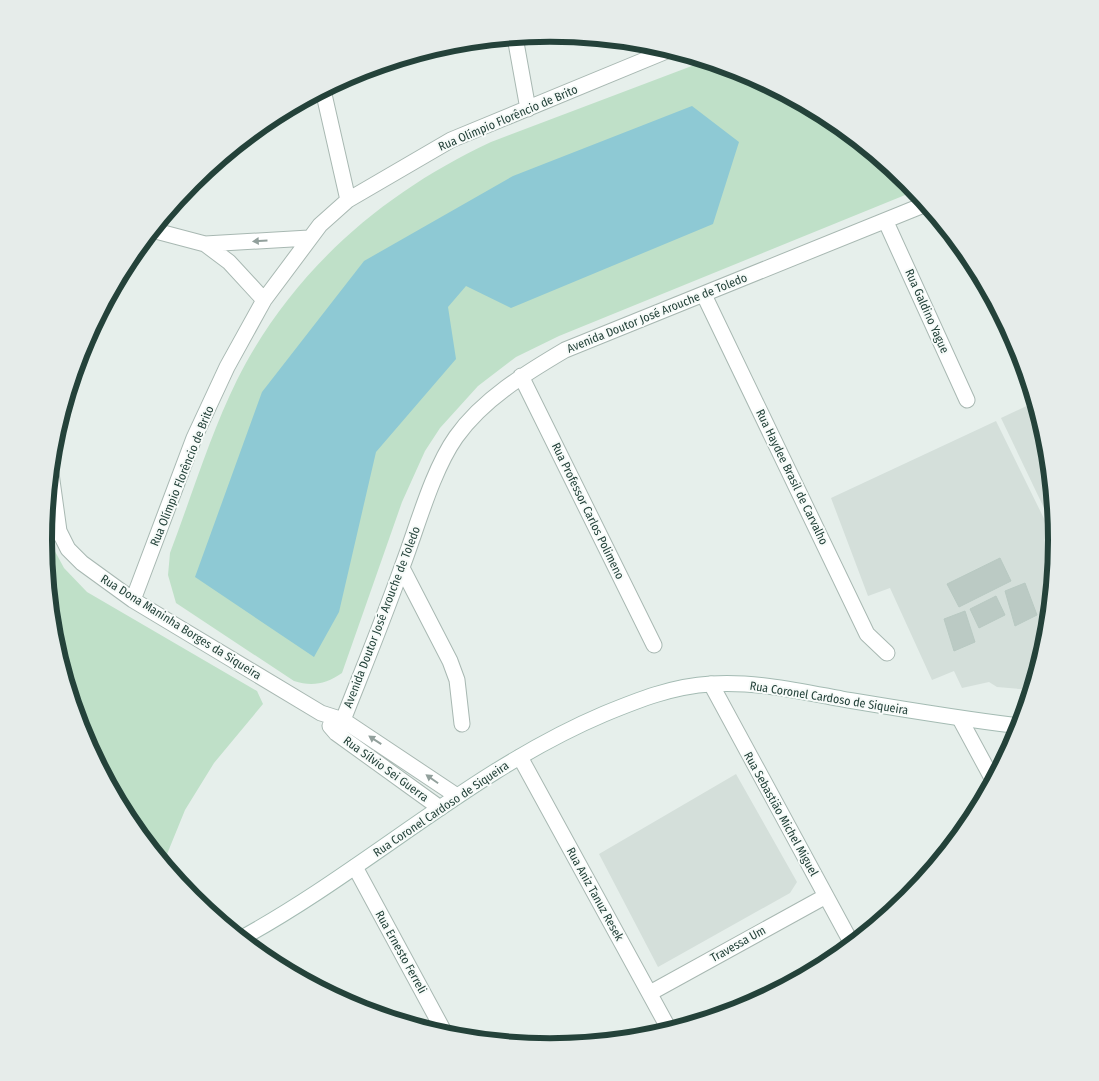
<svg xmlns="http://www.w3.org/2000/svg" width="1099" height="1081" font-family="'Fira Sans Condensed',sans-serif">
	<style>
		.built { fill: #d4dfda }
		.green { fill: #bfe0c8 }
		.water { fill: #8ec9d4 }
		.building { fill: #bbcac4; stroke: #b8c9c2 }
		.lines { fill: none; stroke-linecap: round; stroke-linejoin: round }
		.minor-casing { stroke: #a8b8b2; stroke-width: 17 }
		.secondary-casing { stroke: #a4bbb3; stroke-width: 17 }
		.minor { stroke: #fff; stroke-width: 15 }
		.secondary { stroke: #fff; stroke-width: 15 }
		.oneway { fill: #92a09c }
		.labels { text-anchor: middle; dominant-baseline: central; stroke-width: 4; stroke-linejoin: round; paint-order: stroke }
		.street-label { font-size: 12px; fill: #24423a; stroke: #f7fbf9 }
		.rim { fill: none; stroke: #24423a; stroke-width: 6 }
	</style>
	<rect width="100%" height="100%" fill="#e6efeb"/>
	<path class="built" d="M1035,402L1047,442L1055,531L1001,418Z
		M996,421L1056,543L1046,640L1031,690L997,687L989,682L962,688L954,671L932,680L890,588L868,596L831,498Z
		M736,774L797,882L790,893L658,967L599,854Z"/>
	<path class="green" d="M705,61L744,72L831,119L908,182L915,191L559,336L516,357L478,386L440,428L425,451L402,502L342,673C326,684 312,687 294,681L176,603L168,575L170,553C192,495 210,435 237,380C292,271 382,193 491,142Z
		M44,531L64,568L87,592L257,691L263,704L214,763L185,810L163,864L128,822L81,734L52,639Z"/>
	<path class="water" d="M692,106L739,142L713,224L511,308L466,286L448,307L456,359L376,452L339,612L314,657L195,577L262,392L364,261L513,176Z"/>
	<path class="building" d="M1000,558L1011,581L959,607L947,584Z
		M1025,583L1037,615L1015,626L1005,591Z
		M996,596L1005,615L979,628L970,609Z
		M965,611L975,642L954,651L944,619Z"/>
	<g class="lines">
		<defs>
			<path id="minor" d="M515,37L528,109
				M323,90L348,200
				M886,222L967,400
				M152,230L205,244L309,238
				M205,244L229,262L264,300
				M704,295L867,634L887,653
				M521,376L654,645
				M50,466L59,531L68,549L82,563L133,600L321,713L343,720L457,796
				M402,568L450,661L457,680L462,724
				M133,600L194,438L227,367L264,300L320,225L348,200L451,140L669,50
				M711,684L852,944
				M960,719L993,780
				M330,726L336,733L440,808
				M336,733L343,720C363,669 384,618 402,567C417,528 432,471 456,437C483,399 526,373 565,350L926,204
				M520,757L670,1031
				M355,867L447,1037
				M650,993L826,896"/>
			<path id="secondary" d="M240,939C365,871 472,770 604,714C638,700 673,686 711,684C754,681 799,691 842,699C902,709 961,719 1020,726"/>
		</defs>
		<use href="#minor" class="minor-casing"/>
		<use href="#secondary" class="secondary-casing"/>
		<use href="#minor" class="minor"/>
		<use href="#secondary" class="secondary"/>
	</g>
	<defs><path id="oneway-solid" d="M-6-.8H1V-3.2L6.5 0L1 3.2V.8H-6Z" transform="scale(1.25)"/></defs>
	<g class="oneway">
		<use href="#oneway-solid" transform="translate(260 241) rotate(177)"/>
		<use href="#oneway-solid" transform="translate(375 740) rotate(-147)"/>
		<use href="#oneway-solid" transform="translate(432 779) rotate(-145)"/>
	</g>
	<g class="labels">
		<g class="street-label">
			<text transform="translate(508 118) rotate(-23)">Rua Olímpio Florêncio de Brito</text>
			<text transform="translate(927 311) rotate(66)">Rua Galdino Yague</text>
			<text transform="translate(657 313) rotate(-22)">Avenida Doutor José Arouche de Toledo</text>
			<text transform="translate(182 476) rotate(-68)">Rua Olímpio Florêncio de Brito</text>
			<text transform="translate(792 477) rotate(64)">Rua Haydee Brasil de Carvalho</text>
			<text transform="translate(588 511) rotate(64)">Rua Professor Carlos Polimeno</text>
			<text transform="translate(382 617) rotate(-69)">Avenida Doutor José Arouche de Toledo</text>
			<text transform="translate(181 627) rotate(32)">Rua Dona Maninha Borges da Siqueira</text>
			<text transform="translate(829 698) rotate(9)">Rua Coronel Cardoso de Siqueira</text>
			<text transform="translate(386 769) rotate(36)">Rua Sílvio Sei Guerra</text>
			<text transform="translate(441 809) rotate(-34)">Rua Coronel Cardoso de Siqueira</text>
			<text transform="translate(781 814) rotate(61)">Rua Sebastião Michel Miguel</text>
			<text transform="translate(595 894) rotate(61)">Rua Aniz Tanuz Resek</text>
			<text transform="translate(738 944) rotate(-29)">Travessa Um</text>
			<text transform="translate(401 952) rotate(61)">Rua Ernesto Ferreli</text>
		</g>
	</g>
	<path d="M0 0H1099V1081H0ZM52 540a498 498 0 1 1 996 0a498 498 0 1 1-996 0Z" fill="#e6ecea" fill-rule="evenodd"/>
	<path class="rim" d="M52 540a498 498 0 1 1 996 0a498 498 0 1 1-996 0Z"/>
</svg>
